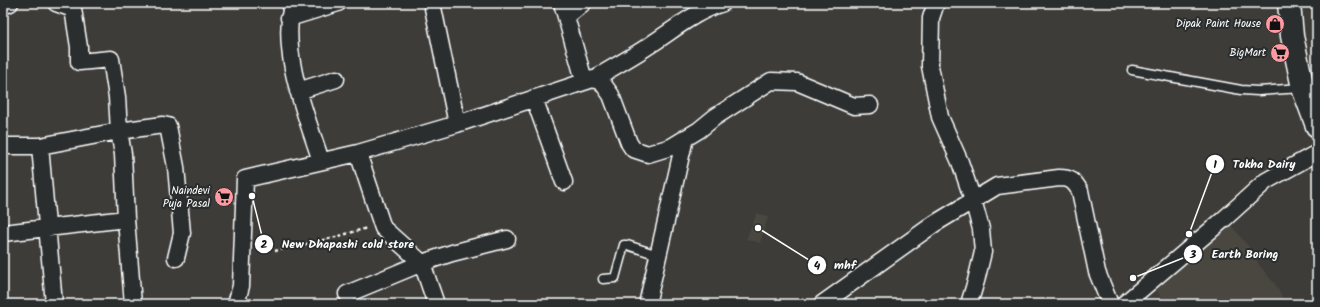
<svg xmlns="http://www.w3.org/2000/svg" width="1320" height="307" font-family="Kalam,sans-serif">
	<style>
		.built { fill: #4a4740 }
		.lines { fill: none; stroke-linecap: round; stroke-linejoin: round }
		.service-casing { stroke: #fff; stroke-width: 11 }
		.minor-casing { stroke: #fff; stroke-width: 19 }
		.secondary-casing { stroke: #fff; stroke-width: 25 }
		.path { stroke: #fff; stroke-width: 2.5; stroke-dasharray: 3 3; stroke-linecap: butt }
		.service { stroke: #2a2d2e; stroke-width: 8 }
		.minor { stroke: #2a2d2e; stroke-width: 16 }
		.secondary { stroke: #2a2d2e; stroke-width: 22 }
		.labels { text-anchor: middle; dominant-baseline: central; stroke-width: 4; stroke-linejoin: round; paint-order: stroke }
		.poi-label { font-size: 11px; fill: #fff; stroke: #2a2d2e; text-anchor: end }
		.leader { fill: none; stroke: #fff; stroke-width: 1.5 }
		.callout-dot { fill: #fff; stroke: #2a2d2e; stroke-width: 1.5 }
		.mark-label { font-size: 12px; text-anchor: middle; font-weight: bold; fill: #111 }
		.callout-label { font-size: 12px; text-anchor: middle; font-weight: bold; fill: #fff; stroke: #2a2d2e; stroke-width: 4; stroke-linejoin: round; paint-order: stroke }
	</style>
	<rect width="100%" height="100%" fill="#3d3c38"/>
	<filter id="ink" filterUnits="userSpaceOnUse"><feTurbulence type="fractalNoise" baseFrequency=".025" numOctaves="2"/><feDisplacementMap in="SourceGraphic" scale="8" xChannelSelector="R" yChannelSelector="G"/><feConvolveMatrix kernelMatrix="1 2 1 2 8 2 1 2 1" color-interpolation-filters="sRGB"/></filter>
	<g filter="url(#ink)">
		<path class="built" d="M757,213L768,217L760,243L746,239Z
			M1231,225L1248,246L1260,266L1275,284L1286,304H1165L1155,287Z"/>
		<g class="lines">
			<defs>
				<path id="service" d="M1132,70L1241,90L1258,91L1301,88
					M603,279L615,278L624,245H627L658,255"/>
				<path id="minor" d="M56,3L73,9L79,47V62L111,59L117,97L119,131L163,125L168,126L176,167L182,233L176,258
					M292,3C281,57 305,111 321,161
					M432,3L457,124
					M562,3L584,80
					M936,3L931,18L930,66L940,117L960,162L973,200L981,229L983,252L976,281L969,304
					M3,6L10,3
					M566,17L583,3
					M289,18L338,3
					M596,80L602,74C619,64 637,54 653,43C676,28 696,11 723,3
					M298,91L336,79
					M534,98L564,182
					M3,146H40
					M358,153L383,228L422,263L436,304
					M3,233L126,219
					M347,294L422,263L452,253L507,239
					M648,300L685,138
					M54,304L40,146L119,131L123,154L126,219L133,304
					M236,304L241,286L245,179L358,153L457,124L593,79L601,81L611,95L629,143L633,149L648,154L671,147L699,130L715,117L771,81L797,82L854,106L870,105
					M822,304L934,224L997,186L1059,178C1071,178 1074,181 1080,191L1097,272L1110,304
					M1124,304L1224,219L1266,181L1317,153"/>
				<path id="secondary" d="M1289,3L1292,36L1303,88L1317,126"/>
			</defs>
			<use href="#service" class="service-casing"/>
			<use href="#minor" class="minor-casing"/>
			<use href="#secondary" class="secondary-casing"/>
			<path class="path" d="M275,251L332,238L367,228"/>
			<use href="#service" class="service"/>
			<use href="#minor" class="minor"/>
			<use href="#secondary" class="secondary"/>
		</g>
	</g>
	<defs>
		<symbol id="shop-disc" viewBox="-11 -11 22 22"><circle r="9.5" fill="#ff9aa2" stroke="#2a2d2e"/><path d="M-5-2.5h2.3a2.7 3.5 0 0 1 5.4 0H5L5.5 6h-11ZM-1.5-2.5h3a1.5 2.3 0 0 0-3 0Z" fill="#111"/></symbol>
		<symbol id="supermarket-disc" viewBox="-11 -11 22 22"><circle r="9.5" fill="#ff9aa2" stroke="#2a2d2e"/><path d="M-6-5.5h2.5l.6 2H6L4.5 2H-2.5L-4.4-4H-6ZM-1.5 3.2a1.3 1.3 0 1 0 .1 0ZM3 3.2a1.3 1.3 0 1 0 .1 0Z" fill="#111"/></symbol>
	</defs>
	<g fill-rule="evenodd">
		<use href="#shop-disc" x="1264" y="13" width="22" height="22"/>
		<use href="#supermarket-disc" x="1269" y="42" width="22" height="22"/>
		<use href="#supermarket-disc" x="213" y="186" width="22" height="22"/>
	</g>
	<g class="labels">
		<g class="poi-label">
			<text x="1261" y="24">Dipak Paint House</text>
			<text x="1266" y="53">BigMart</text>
			<text x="210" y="191">Naindevi<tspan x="210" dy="13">Puja Pasal</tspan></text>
		</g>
	</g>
	<path class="leader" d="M1189 234L1215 164M252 196L264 244M1133 278L1193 254M758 228L817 265"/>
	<g class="callout-dot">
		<circle cx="1189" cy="234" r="4"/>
		<circle cx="252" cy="196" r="4"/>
		<circle cx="1133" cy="278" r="4"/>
		<circle cx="758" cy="228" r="4"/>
		<circle cx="1215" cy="164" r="10"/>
		<circle cx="264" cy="244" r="10"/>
		<circle cx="1193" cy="254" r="10"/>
		<circle cx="817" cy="265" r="10"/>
	</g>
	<g class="mark-label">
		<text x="1215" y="168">1</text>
		<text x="264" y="248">2</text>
		<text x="1193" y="258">3</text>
		<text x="817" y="269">4</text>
	</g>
	<g class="callout-label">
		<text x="1264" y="168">Tokha Dairy</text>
		<text x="348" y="248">New Dhapashi cold store</text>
		<text x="1245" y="258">Earth Boring</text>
		<text x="845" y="269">mhf</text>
	</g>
	<rect width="1320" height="307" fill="none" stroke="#2a2d2e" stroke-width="16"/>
	<rect x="8" y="8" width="1304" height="291" fill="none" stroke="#fff" stroke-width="1.5" filter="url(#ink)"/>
</svg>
